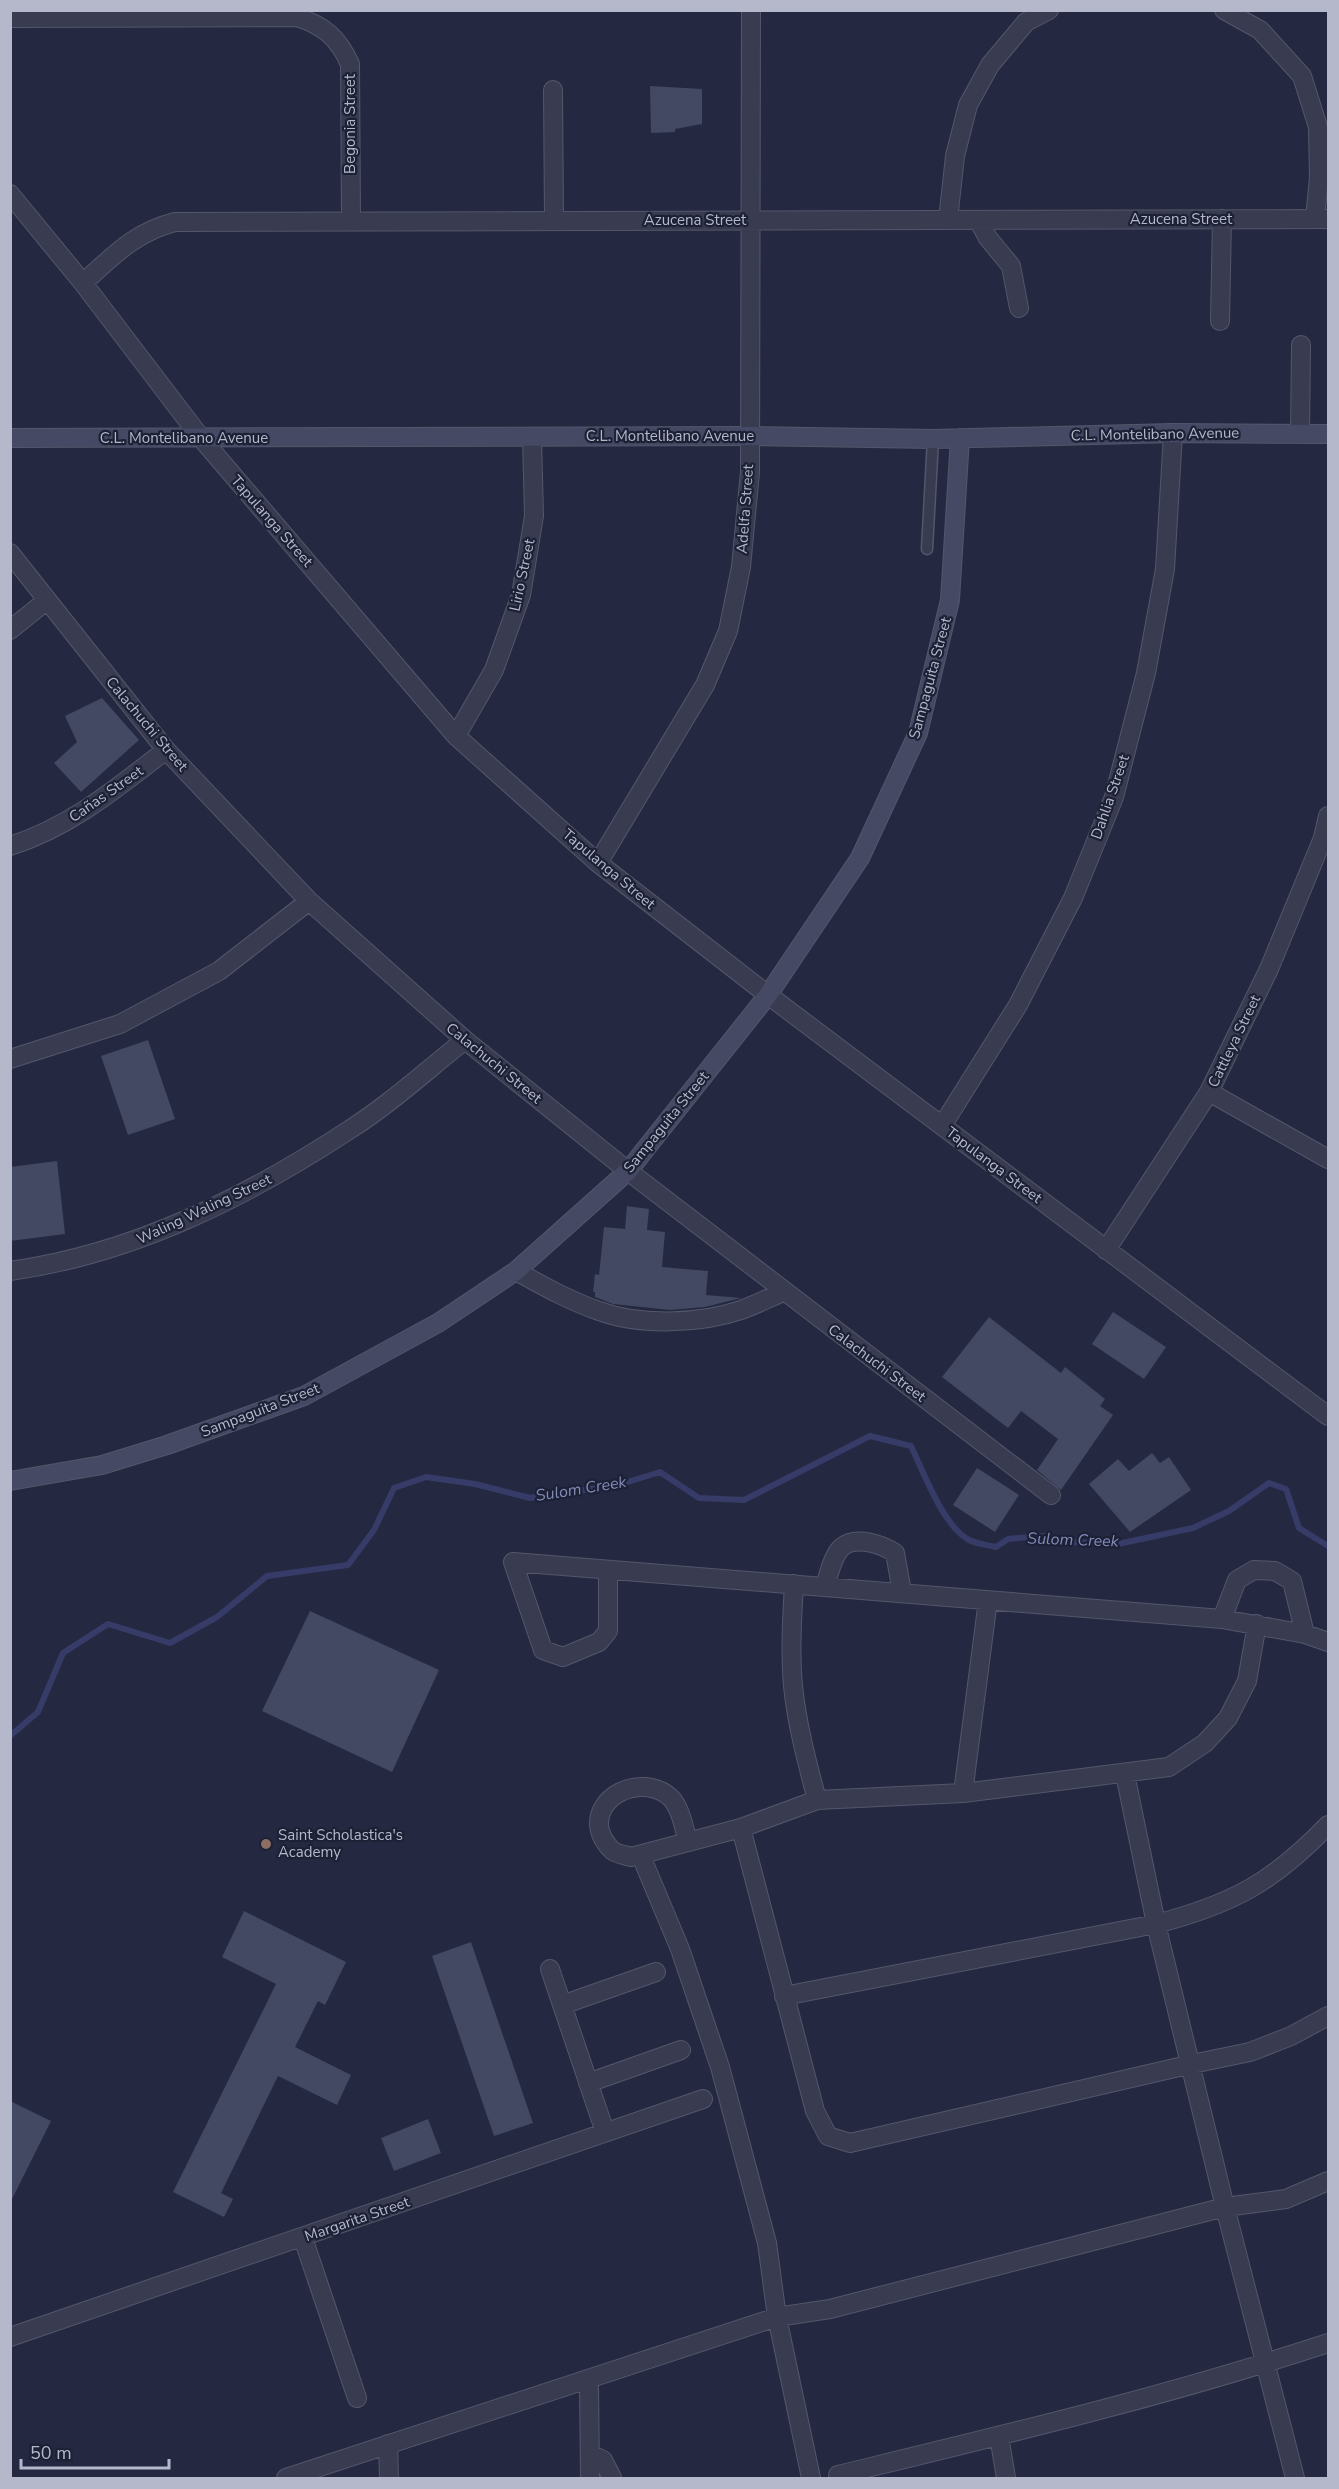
<svg xmlns="http://www.w3.org/2000/svg" width="1339" height="2489" font-family="'Nunito Sans',sans-serif">
	<style>
		.lines { fill: none; stroke-linecap: round; stroke-linejoin: round }
		.stream { stroke: #363c67; stroke-width: 6 }
		.building { fill: #434863 }
		.lane-casing { stroke: #54576b; stroke-width: 13 }
		.street-casing { stroke: #54576b; stroke-width: 20 }
		.secondary-casing { stroke: #54576b; stroke-width: 20 }
		.lane { stroke: #393c51; stroke-width: 10 }
		.street { stroke: #393c51; stroke-width: 18 }
		.secondary { stroke: #464964; stroke-width: 18 }
		.education-dot { fill: #8d6e63; stroke: #1d2136; stroke-width: 2 }
		.labels { text-anchor: middle; dominant-baseline: central; stroke-width: 4.5; stroke-linejoin: round; paint-order: stroke }
		.street-label { font-size: 15px; fill: #b5b8cb; stroke: #1d2136 }
		.poi-label { font-size: 15px; fill: #b5b8cb; stroke: #1d2136; text-anchor: start }
		.water-label { font-size: 16px; font-style: italic; fill: #838bb8; stroke: #1d2136 }
	</style>
	<rect width="100%" height="100%" fill="#242941"/>
	<g class="lines">
		<path class="stream" d="M10,1736L38,1712L63,1653L108,1624L170,1643L217,1617L267,1576L348,1565L374,1530L394,1488L426,1477L475,1484L530,1498L618,1485L660,1472L699,1498L744,1500L870,1436L911,1446C924,1473 943,1526 969,1540C977,1544 988,1545 996,1547L1008,1539L1042,1536L1070,1542L1118,1544L1193,1528L1229,1511L1269,1483L1286,1489L1299,1528L1328,1546"/>
	</g>
	<path class="building" d="M650,86L702,89V124L675,129V132L651,133Z
		M102,698L139,740L81,792L54,763L77,742L65,716Z
		M148,1040L175,1119L128,1135L101,1056Z
		M57,1161L65,1234L10,1241V1167Z
		M627,1206L649,1209L647,1230L665,1232L662,1267L708,1271L706,1295L741,1298L705,1307L670,1310L613,1304L595,1297V1292H593L595,1274L599,1275L604,1227L625,1229Z
		M1113,1312L1166,1347L1144,1379L1092,1344Z
		M989,1317L1061,1373L1065,1367L1105,1399L1100,1406L1113,1415L1061,1490L1037,1470L1058,1439L1021,1411L1008,1428L942,1377Z
		M1152,1453L1160,1463L1169,1457L1191,1490L1130,1532L1089,1484L1118,1459L1129,1471Z
		M977,1468L1019,1495L995,1532L953,1505Z
		M310,1611L439,1670L392,1772L262,1711Z
		M244,1911L346,1962L325,2005L318,2001L295,2047L351,2075L337,2105L278,2076L221,2193L233,2199L224,2217L173,2192L276,1984L222,1957Z
		M471,1942L533,2123L494,2136L432,1956Z
		M10,2101L51,2121L10,2203Z
		M428,2119L441,2153L394,2171L381,2138Z"/>
	<g class="lines">
		<defs>
			<path id="lane" d="M927,549L933,439"/>
			<path id="street" d="M1224,10L1260,30L1302,76L1318,127L1319,177L1315,219
				M10,18L297,17C325,26 338,38 350,64L351,220
				M553,90L554,220
				M10,194L83,283L201,438L456,736L598,863L768,995L1328,1416
				M948,220L955,156L968,105L990,65L1026,22L1049,10
				M978,220L988,238L1011,266L1019,308
				M83,283C113,256 135,232 175,222L1328,219
				M1220,321L1222,219
				M1300,433L1301,345
				M10,553L166,750L309,901L465,1040L628,1171L1051,1495
				M10,630L46,601
				M456,736L494,670L521,595L534,516L532,437
				M10,846C70,827 117,788 166,750
				M598,863L705,685L728,631L741,567L750,472L751,10
				M10,1059L120,1024L219,971L309,901
				M1209,1092L1328,1159
				M942,1126L1018,1005L1073,898L1114,797L1146,673L1165,569L1173,433
				M1106,1250L1209,1092L1269,969L1323,838L1328,816
				M10,1271C133,1254 247,1197 349,1130C390,1104 427,1070 465,1040
				M516,1271C543,1286 570,1301 599,1311C640,1326 700,1324 741,1310C755,1305 769,1298 783,1292
				M608,1570V1631L599,1642L563,1657L543,1650L513,1562L1222,1619L1305,1634L1328,1642
				M794,1584C792,1618 790,1652 793,1686C797,1725 807,1762 817,1800
				M825,1586C829,1575 832,1556 842,1547C856,1535 883,1545 895,1553L902,1592
				M1222,1619L1237,1580L1254,1570L1275,1571L1292,1581L1305,1634
				M1257,1624L1247,1681L1228,1718L1205,1743L1169,1767L963,1793L817,1800L741,1828L815,2111L828,2136L850,2143L1192,2064L1250,2052L1291,2036L1328,2016
				M1125,1774L1156,1924L1225,2207L1295,2478
				M963,1793L988,1600
				M688,1842C684,1828 681,1809 671,1798C665,1792 655,1788 646,1787C607,1785 582,1823 613,1851C617,1854 625,1855 631,1857L741,1828
				M641,1856L680,1949L720,2067L767,2243L777,2317L811,2478
				M550,1969L605,2132
				M784,1996L1156,1924C1233,1904 1273,1882 1328,1825
				M562,2005L656,1972
				M588,2083L681,2050
				M303,2238L357,2398
				M10,2337L703,2099
				M589,2381L590,2478
				M999,2436L1006,2478
				M388,2444L389,2478
				M590,2454L603,2460L612,2478
				M838,2475C1003,2435 1168,2396 1328,2343
				M286,2478L777,2317L830,2309L1225,2207L1286,2199L1328,2181"/>
			<path id="secondary" d="M10,438L749,436L933,439L1173,433L1328,434
				M10,1481L102,1465L167,1445L304,1396L438,1323L516,1271L628,1171L768,995L860,858L918,733L950,600L960,438"/>
		</defs>
		<use href="#lane" class="lane-casing"/>
		<use href="#street" class="street-casing"/>
		<use href="#secondary" class="secondary-casing"/>
		<use href="#lane" class="lane"/>
		<use href="#street" class="street"/>
		<use href="#secondary" class="secondary"/>
	</g>
	<circle class="education-dot" cx="266" cy="1844" r="6"/>
	<g class="labels">
		<g class="street-label">
			<text transform="translate(350 124) rotate(-90)">Begonia Street</text>
			<text x="1181" y="219">Azucena Street</text>
			<text x="695" y="220">Azucena Street</text>
			<text transform="translate(1155 434) rotate(-1)">C.L. Montelibano Avenue</text>
			<text x="670" y="436">C.L. Montelibano Avenue</text>
			<text x="184" y="438">C.L. Montelibano Avenue</text>
			<text transform="translate(745 509) rotate(-86)">Adelfa Street</text>
			<text transform="translate(272 521) rotate(49)">Tapulanga Street</text>
			<text transform="translate(522 575) rotate(-78)">Lirio Street</text>
			<text transform="translate(930 678) rotate(-75)">Sampaguita Street</text>
			<text transform="translate(147 724) rotate(50)">Calachuchi Street</text>
			<text transform="translate(106 794) rotate(-35)">Cañas Street</text>
			<text transform="translate(1110 797) rotate(-71)">Dahlia Street</text>
			<text transform="translate(609 869) rotate(40)">Tapulanga Street</text>
			<text transform="translate(1234 1041) rotate(-64)">Cattleya Street</text>
			<text transform="translate(494 1063) rotate(39)">Calachuchi Street</text>
			<text transform="translate(666 1122) rotate(-51)">Sampaguita Street</text>
			<text transform="translate(994 1165) rotate(37)">Tapulanga Street</text>
			<text transform="translate(204 1209) rotate(-25)">Waling Waling Street</text>
			<text transform="translate(877 1363) rotate(37)">Calachuchi Street</text>
			<text transform="translate(260 1410) rotate(-21)">Sampaguita Street</text>
			<text transform="translate(357 2219) rotate(-19)">Margarita Street</text>
		</g>
		<g class="poi-label">
			<text x="278" y="1835">Saint Scholastica's<tspan x="278" dy="17">Academy</tspan></text>
		</g>
		<g class="water-label">
			<text transform="translate(581 1489) rotate(-9)">Sulom Creek</text>
			<text transform="translate(1073 1540) rotate(2)">Sulom Creek</text>
		</g>
	</g>
	<rect width="1339" height="2489" fill="none" stroke="#b5b8cb" stroke-width="24"/>
	<path d="M21 2459v9h148v-9" fill="none" stroke="#b5b8cb" stroke-width="3"/>
	<text x="30" y="2459" font-size="18" fill="#b5b8cb" stroke="#1d2136" stroke-width="4.5" paint-order="stroke">50 m</text>
</svg>
